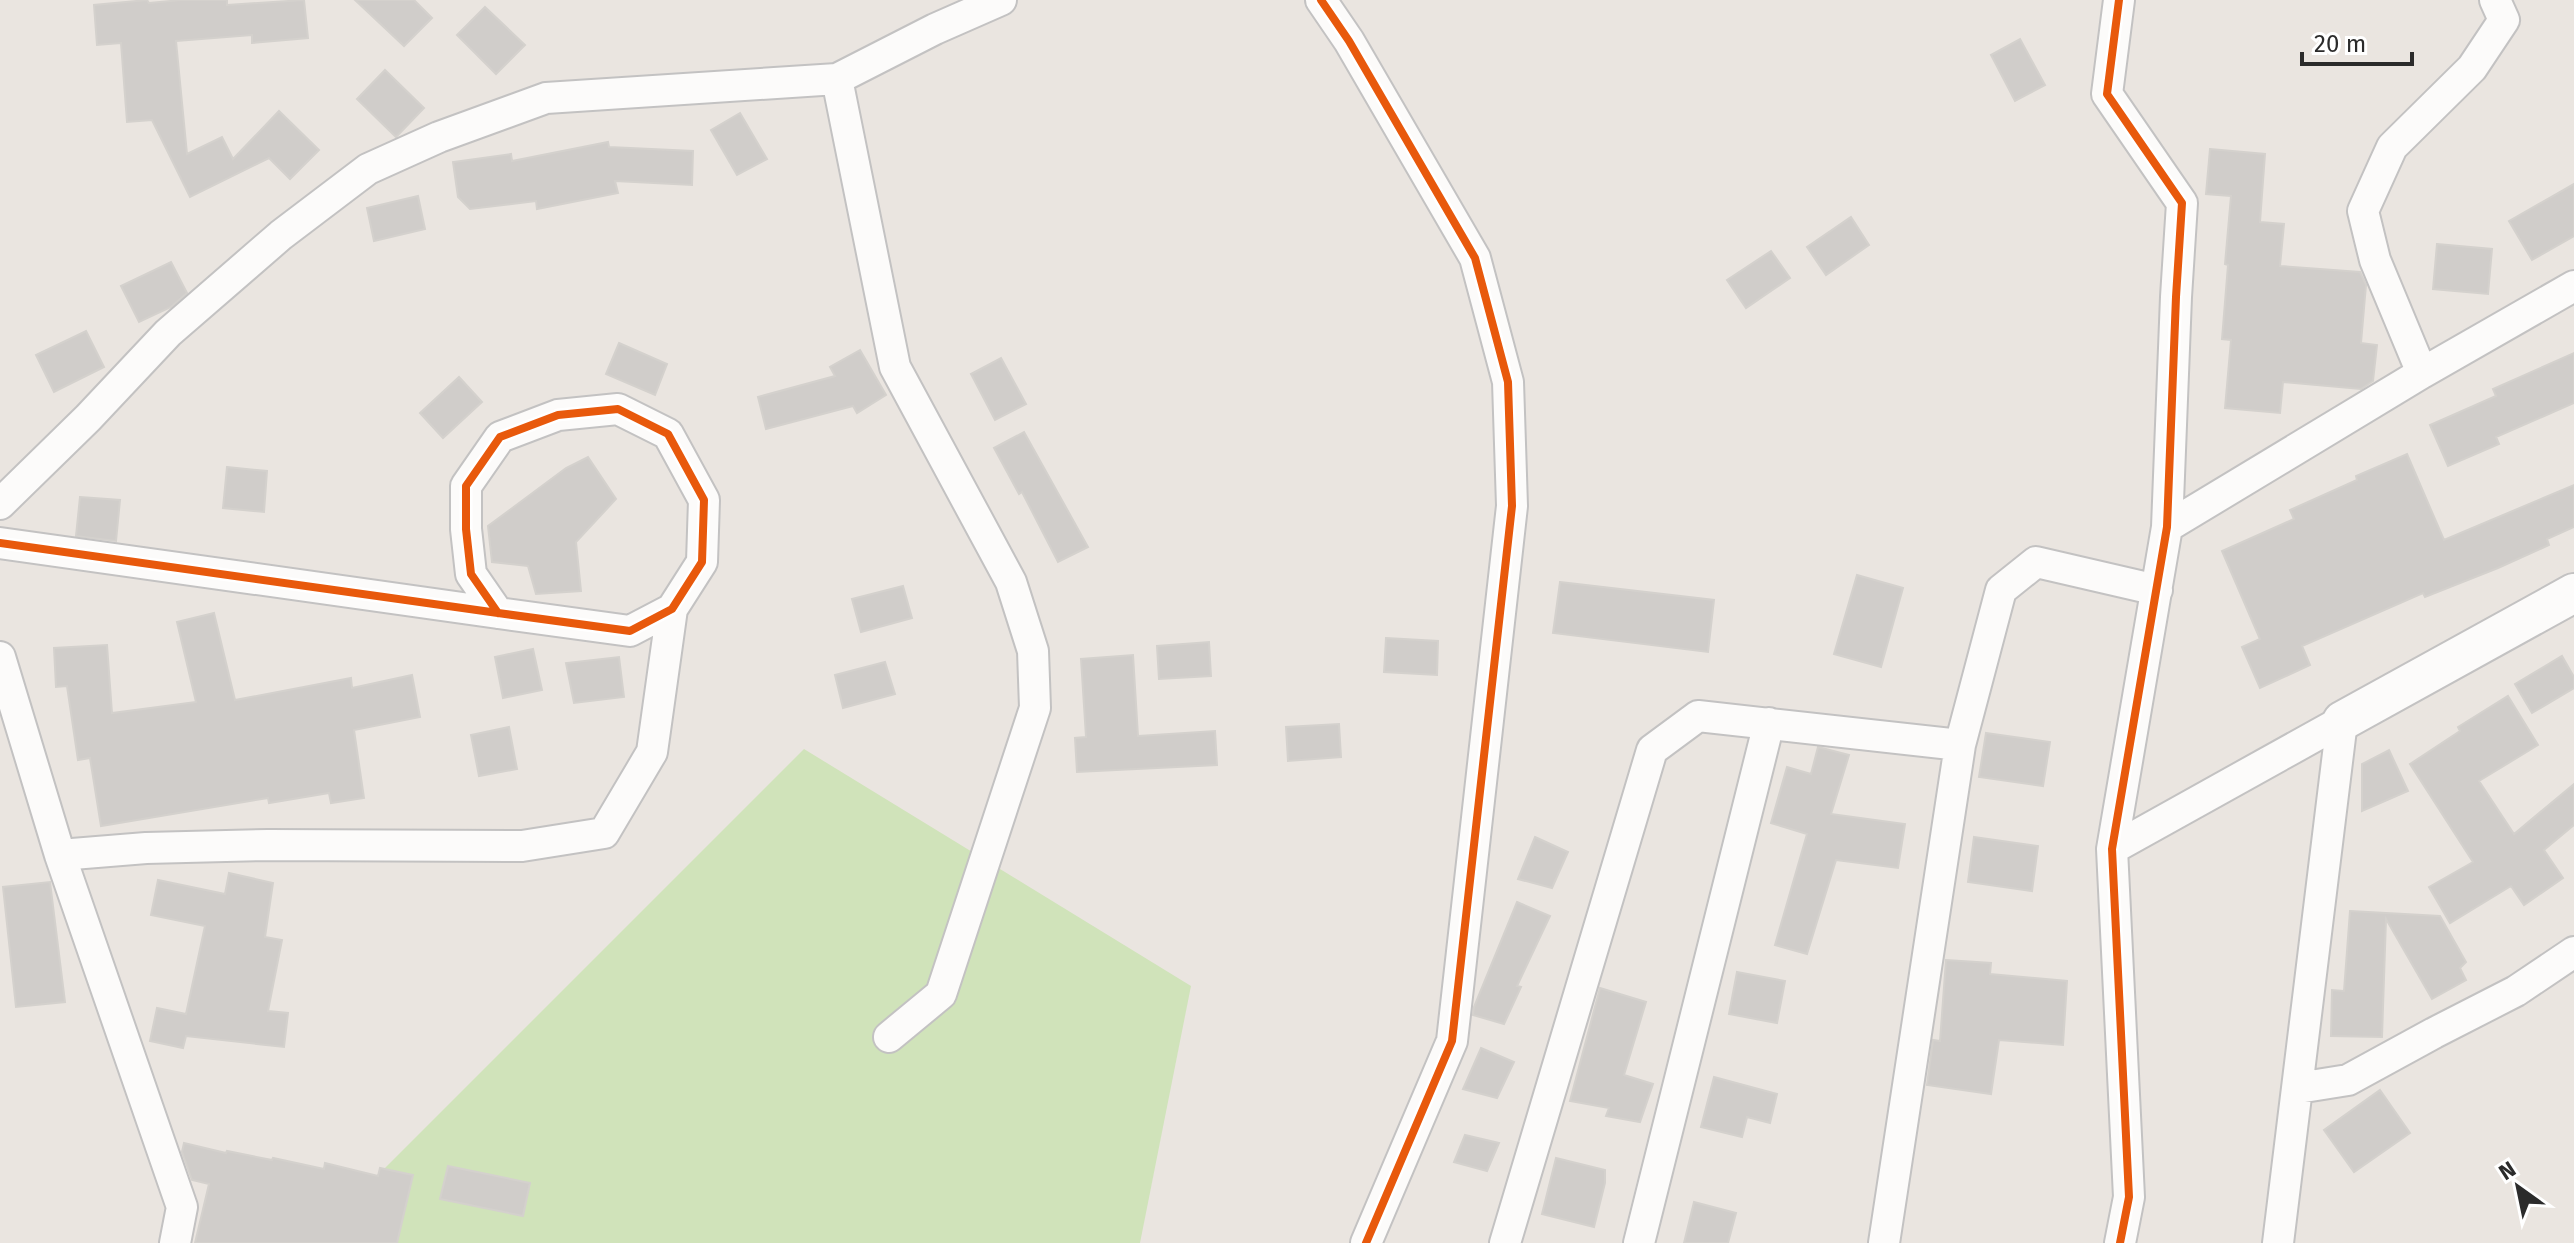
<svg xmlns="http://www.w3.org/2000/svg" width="2574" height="1243" font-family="'Fira Sans',sans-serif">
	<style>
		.green { fill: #d0e3ba }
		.building { fill: #d0cdca; stroke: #d4d1cd; stroke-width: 2 }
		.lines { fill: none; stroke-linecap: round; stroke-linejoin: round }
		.minor-casing { stroke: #c3c2c2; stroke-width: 34 }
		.tertiary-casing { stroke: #c3c2c2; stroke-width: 42 }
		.minor { stroke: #fcfbfa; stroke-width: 30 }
		.tertiary { stroke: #fcfbfa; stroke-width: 38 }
		.cycleway-casing { stroke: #fff; stroke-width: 13 }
		.cycleway { stroke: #e8590c; stroke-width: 8 }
	</style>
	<rect width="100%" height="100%" fill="#eae5e0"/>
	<path class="green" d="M804,749L1191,986L1140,1243H380L384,1169Z"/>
	<path class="building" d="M147,0L149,3L181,0H227V5L304,0L308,38L252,43V35L176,41L187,154L222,137L233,159L279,111L319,150L290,179L269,158L190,197L152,120L127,122L121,43L97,45L94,5Z
		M355,0H414L432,18L404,46Z
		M485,7L525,45L496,74L457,35Z
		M2020,39L2045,85L2015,101L1991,55Z
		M385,70L424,108L396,137L357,99Z
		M740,113L767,159L737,175L711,130Z
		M608,142L609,147L693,151L692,185L615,181L618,193L537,209L536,201L470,209L458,197L453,162L511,154L512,161Z
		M2210,149L2265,154L2260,222L2284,224L2280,266L2360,272L2366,285L2361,343L2377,345L2373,381L2361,389L2283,382L2280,413L2225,408L2231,340L2222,339L2228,265L2225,264L2231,196L2206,194Z
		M2574,184V236L2532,260L2509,221Z
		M418,196L425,229L374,241L367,208Z
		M1851,217L1869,245L1826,275L1807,247Z
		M2437,244L2492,249L2488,294L2433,289Z
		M1771,251L1790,278L1746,308L1727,280Z
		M171,262L187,293L171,307L139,322L121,286Z
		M86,331L104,367L54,392L36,355Z
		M619,343L667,364L655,395L606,374Z
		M860,350L886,395L857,413L853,406L766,429L758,397L835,376L830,367Z
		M2574,353V403L2496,437L2499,444L2448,466L2430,425L2496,396L2493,389Z
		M1001,358L1026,404L995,420L971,374Z
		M459,377L482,402L443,438L420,413Z
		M1024,432L1088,547L1058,562L1022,492L1019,494L994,448Z
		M2407,454L2444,540L2574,485V527L2547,539L2549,545L2498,568L2425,597L2423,593L2302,646L2310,665L2260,688L2242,647L2260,639L2222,551L2294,519L2290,510L2357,480L2356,476Z
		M588,457L616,499L576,542L581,591L536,594L528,566L492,562L488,526L566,468Z
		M227,467L267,471L264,512L223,508Z
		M80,497L120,500L116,541L76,536Z
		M1857,575L1903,588L1881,667L1834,654Z
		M1560,582L1714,600L1708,652L1553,633Z
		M903,586L912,618L861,632L852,599Z
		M214,613L235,700L351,678L352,688L412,675L420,717L354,730L364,798L331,803L329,793L269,803L268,798L101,826L90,758L78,760L67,686L56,687L54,648L107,645L112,713L196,702L177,622Z
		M1386,638L1438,641L1437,675L1384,672Z
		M1209,642L1211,676L1159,679L1157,646Z
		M533,649L542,690L503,698L495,657Z
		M1133,655L1138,736L1215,731L1217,765L1077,772L1075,738L1086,737L1081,659Z
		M2562,656L2574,677V688L2532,713L2515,684Z
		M619,657L624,697L574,703L566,663Z
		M885,662L895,694L843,708L835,675Z
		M2508,696L2538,745L2479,781L2514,834L2574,784V825L2544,850L2563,878L2524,905L2511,886L2450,923L2429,887L2473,862L2410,764L2460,731L2458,727Z
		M1339,724L1341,757L1288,761L1286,727Z
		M509,727L517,769L479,776L471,735Z
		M1986,733L2050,742L2043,786L1979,777Z
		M1818,747L1849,755L1831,814L1905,824L1898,868L1836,860L1807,954L1775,945L1807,834L1771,823L1787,767L1811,774Z
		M2389,750L2408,791L2362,811V764Z
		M1535,837L1568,852L1552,888L1518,879Z
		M1974,837L2038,846L2032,891L1968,882Z
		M229,873L273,883L265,937L282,940L268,1011L288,1013L284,1047L186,1036L183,1048L150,1041L157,1008L186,1014L205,926L151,915L158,880L225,894Z
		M50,882L65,1002L16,1007L3,887Z
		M1517,902L1550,916L1517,986L1521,987L1504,1024L1473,1015L1474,1007Z
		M2350,911L2440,916L2466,962L2460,968L2466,980L2432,999L2386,919L2382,1037L2331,1036L2332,990L2344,991Z
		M1946,960L1991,963L1990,974L2067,981L2063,1045L1999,1040L1991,1094L1927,1085L1933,1040L1940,1041Z
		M1737,972L1785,981L1777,1023L1729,1014Z
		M1600,988L1646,1002L1624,1075L1653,1084L1640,1122L1606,1116L1609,1108L1570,1101Z
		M1481,1048L1514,1062L1497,1098L1463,1089Z
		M1714,1077L1777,1094L1770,1123L1747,1117L1742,1137L1701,1127Z
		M2380,1090L2410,1133L2354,1172L2324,1130Z
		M1465,1135L1499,1143L1487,1171L1454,1162Z
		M184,1143L226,1153L227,1151L272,1160L273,1158L324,1169L325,1163L378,1176L380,1168L413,1175L397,1243H195L209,1184L192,1180L182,1152Z
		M1556,1158L1605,1170V1183L1594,1227L1542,1214Z
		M448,1166L530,1183L523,1216L440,1199Z
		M1694,1202L1736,1213L1728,1243H1684Z"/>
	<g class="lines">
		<defs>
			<path id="minor" d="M1321,0L1349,41L1475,258L1508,382L1512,506L1452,1041L1366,1243
				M2119,0L2107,94L2182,203L2176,297L2167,527L2112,849L2129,1197L2120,1243
				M837,79L895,367L1011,582L1033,651L1035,708L941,994L889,1037
				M2422,373L2375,260L2363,211L2392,147L2472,68L2504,20L2495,0
				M0,504L88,418L168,333L281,235L368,169L439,137L546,98L837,79L935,29L1001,0
				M2167,527L2422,373L2574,286
				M0,543L498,613L630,631L672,609L702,562L704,500L668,434L618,409L558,415L500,437L466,486V529L471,574L498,613
				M0,657L60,855L182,1207L175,1243
				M2112,849L2342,721
				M60,855L146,848L268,845L522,846L604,833L652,752L672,609
				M2298,1088L2348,1080L2434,1033L2516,991L2574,952
				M1505,1243L1652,750L1698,716L1960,745
				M1639,1243L1769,723
				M1884,1243L1960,745L2001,590L2036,562L2157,590
				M2278,1243L2342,721"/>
			<path id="tertiary" d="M2342,721L2574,593"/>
		</defs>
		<use href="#minor" class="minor-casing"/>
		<use href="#tertiary" class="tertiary-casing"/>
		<use href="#minor" class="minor"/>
		<use href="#tertiary" class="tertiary"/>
		<defs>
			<path id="cycleway" d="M1321,0L1349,41L1475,258L1508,382L1512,506L1452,1041L1366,1243
				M2119,0L2107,94L2182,203L2176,297L2167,527L2112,849L2129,1197L2120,1243
				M0,543L498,613L630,631L672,609L702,562L704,500L668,434L618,409L558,415L500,437L466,486V529L471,574L498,613"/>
		</defs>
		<use href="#cycleway" class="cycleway-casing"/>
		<use href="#cycleway" class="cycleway"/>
	</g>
	<g transform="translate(2518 1187) rotate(327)" stroke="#ffffff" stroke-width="6" paint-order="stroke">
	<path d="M0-6L14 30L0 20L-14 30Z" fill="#2b2b2b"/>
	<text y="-12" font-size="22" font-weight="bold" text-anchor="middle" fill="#2b2b2b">N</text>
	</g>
	<path d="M2302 52v12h110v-12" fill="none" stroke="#2b2b2b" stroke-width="4"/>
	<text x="2314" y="52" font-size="24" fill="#2b2b2b" stroke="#ffffff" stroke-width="6" paint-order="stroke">20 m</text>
</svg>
